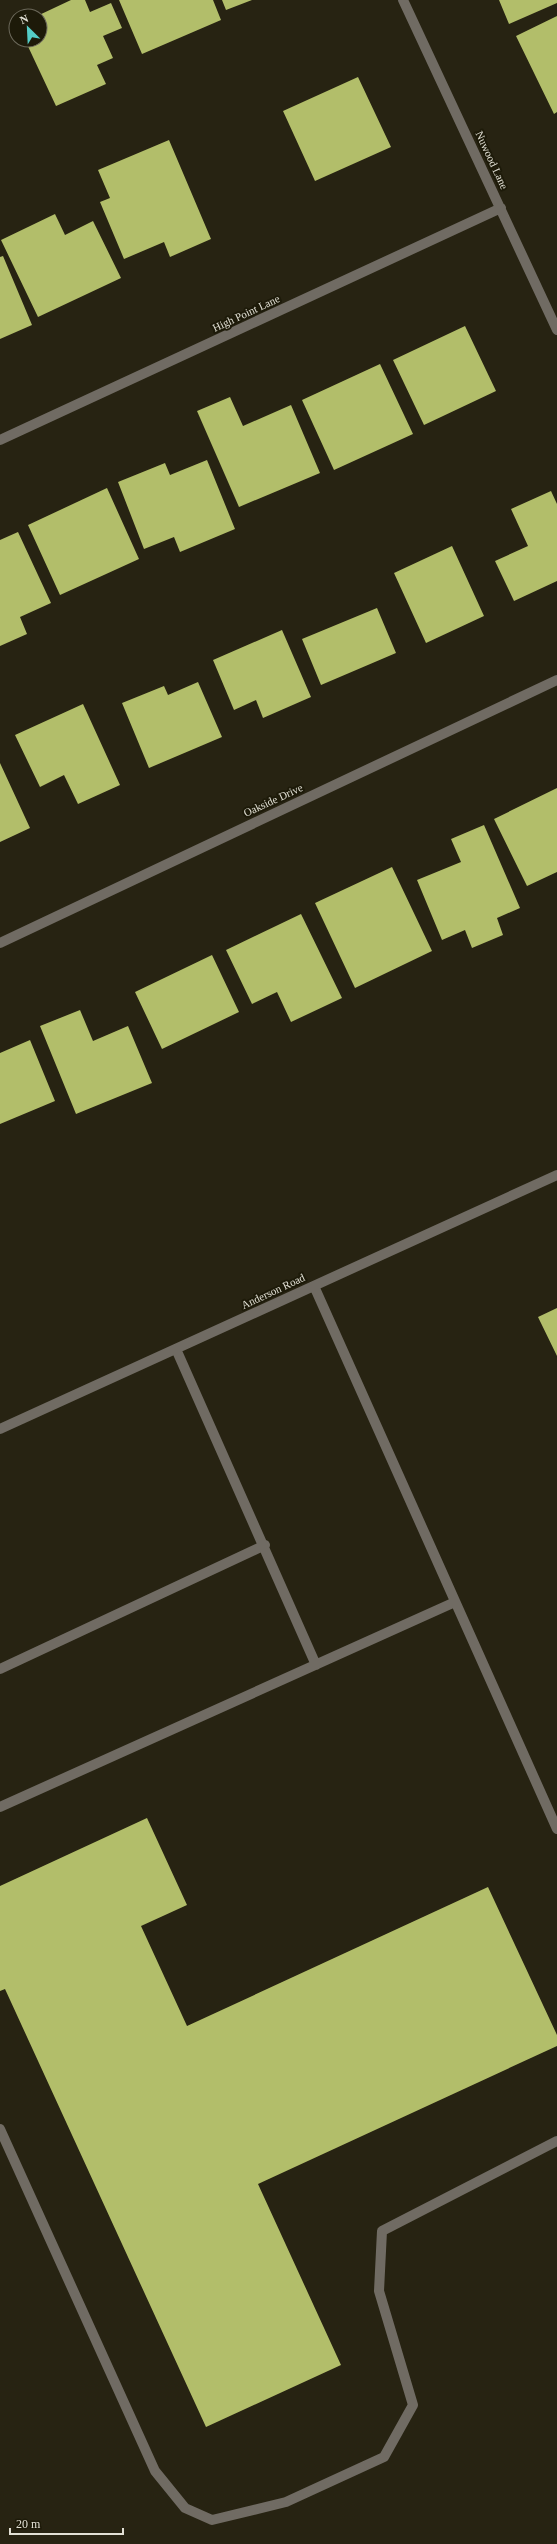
<svg xmlns="http://www.w3.org/2000/svg" width="557" height="2544" font-family="'Times New Roman',serif">
	<style>
		.building { fill: #b2be6a }
		.lines { fill: none; stroke-linecap: round; stroke-linejoin: round }
		.minor { stroke: #706b63; stroke-width: 10 }
		.labels { text-anchor: middle; dominant-baseline: central; stroke-width: 4; stroke-linejoin: round; paint-order: stroke }
		.street-label { font-size: 11px; fill: #e2e0d5; stroke: #1d1a09 }
	</style>
	<rect width="100%" height="100%" fill="#272312"/>
	<path class="building" d="M71,0H85L90,12L111,3L122,28L103,36L113,58L97,65L106,84L56,106L25,40H40V16H37Z
		M119,0H213L221,20L142,54Z
		M222,0H252L226,10Z
		M499,0H557V3L509,24Z
		M557,16V112L554,114L516,36Z
		M358,77L391,147L315,181L283,111Z
		M169,140L211,239L170,257L164,242L124,259L100,202L110,198L98,170Z
		M55,214L65,235L93,221L121,278L38,317L1,240Z
		M3,256L32,325L0,339V257Z
		M465,326L496,391L424,425L393,360Z
		M380,364L413,434L334,470L302,400Z
		M230,397L243,426L291,405L320,473L239,507L197,411Z
		M207,460L235,529L180,552L174,537L144,549L118,482L165,463L170,475Z
		M107,488L139,559L60,595L28,525Z
		M551,491L557,504V581L514,601L495,561L528,546L511,509Z
		M18,532L51,603L20,617L27,634L0,646V540Z
		M452,546L484,616L426,643L394,573Z
		M377,608L396,653L321,685L302,639Z
		M282,630L311,697L263,718L256,700L234,710L213,660Z
		M198,682L222,737L149,768L122,703L164,686L168,695Z
		M83,704L120,785L78,804L64,775L40,787L15,735Z
		M0,763L30,828L0,842Z
		M557,788V872L527,886L494,819Z
		M484,825L520,908L497,918L503,935L472,948L465,930L442,940L417,880L461,862L451,839Z
		M392,867L432,951L355,988L315,903Z
		M301,914L342,998L291,1022L277,992L252,1004L226,950Z
		M212,955L239,1012L162,1049L135,992Z
		M80,1010L93,1041L128,1026L152,1083L76,1114L40,1026Z
		M30,1040L55,1101L0,1124V1053Z
		M557,1308V1356L538,1317Z
		M147,1818L187,1905L141,1926L187,2026L488,1887L557,2035V2046L258,2184L341,2365L206,2427L5,1989L0,1991V1886Z"/>
	<g class="lines">
		<path class="minor" d="M403,0L557,330
			M0,440L501,208
			M0,943L557,680
			M314,1286L557,1829
			M176,1349L316,1665
			M0,1429L557,1175
			M0,1669L265,1545
			M0,1807L455,1602
			M0,2129L155,2471L185,2508L212,2520L286,2502L384,2457L413,2405L379,2291L382,2231L557,2141"/>
	</g>
	<g class="labels">
		<g class="street-label">
			<text transform="translate(492 160) rotate(65)">Nuwood Lane</text>
			<text transform="translate(246 313) rotate(-25)">High Point Lane</text>
			<text transform="translate(273 800) rotate(-25)">Oakside Drive</text>
			<text transform="translate(273 1291) rotate(-25)">Anderson Road</text>
		</g>
	</g>
	<g transform="translate(28 28) rotate(336)"><circle r="19" fill="#1d1a09" stroke="#6c695b"/>
	<path d="M0-3L7 15L0 10L-7 15Z" fill="#54cdc7"/>
	<text y="-6" font-size="11" font-weight="bold" text-anchor="middle" fill="#e2e0d5">N</text>
	</g>
	<path d="M10 2528v6h113v-6" fill="none" stroke="#e2e0d5" stroke-width="2"/>
	<text x="16" y="2528" font-size="12" fill="#e2e0d5" stroke="#1d1a09" stroke-width="3" paint-order="stroke">20 m</text>
</svg>
